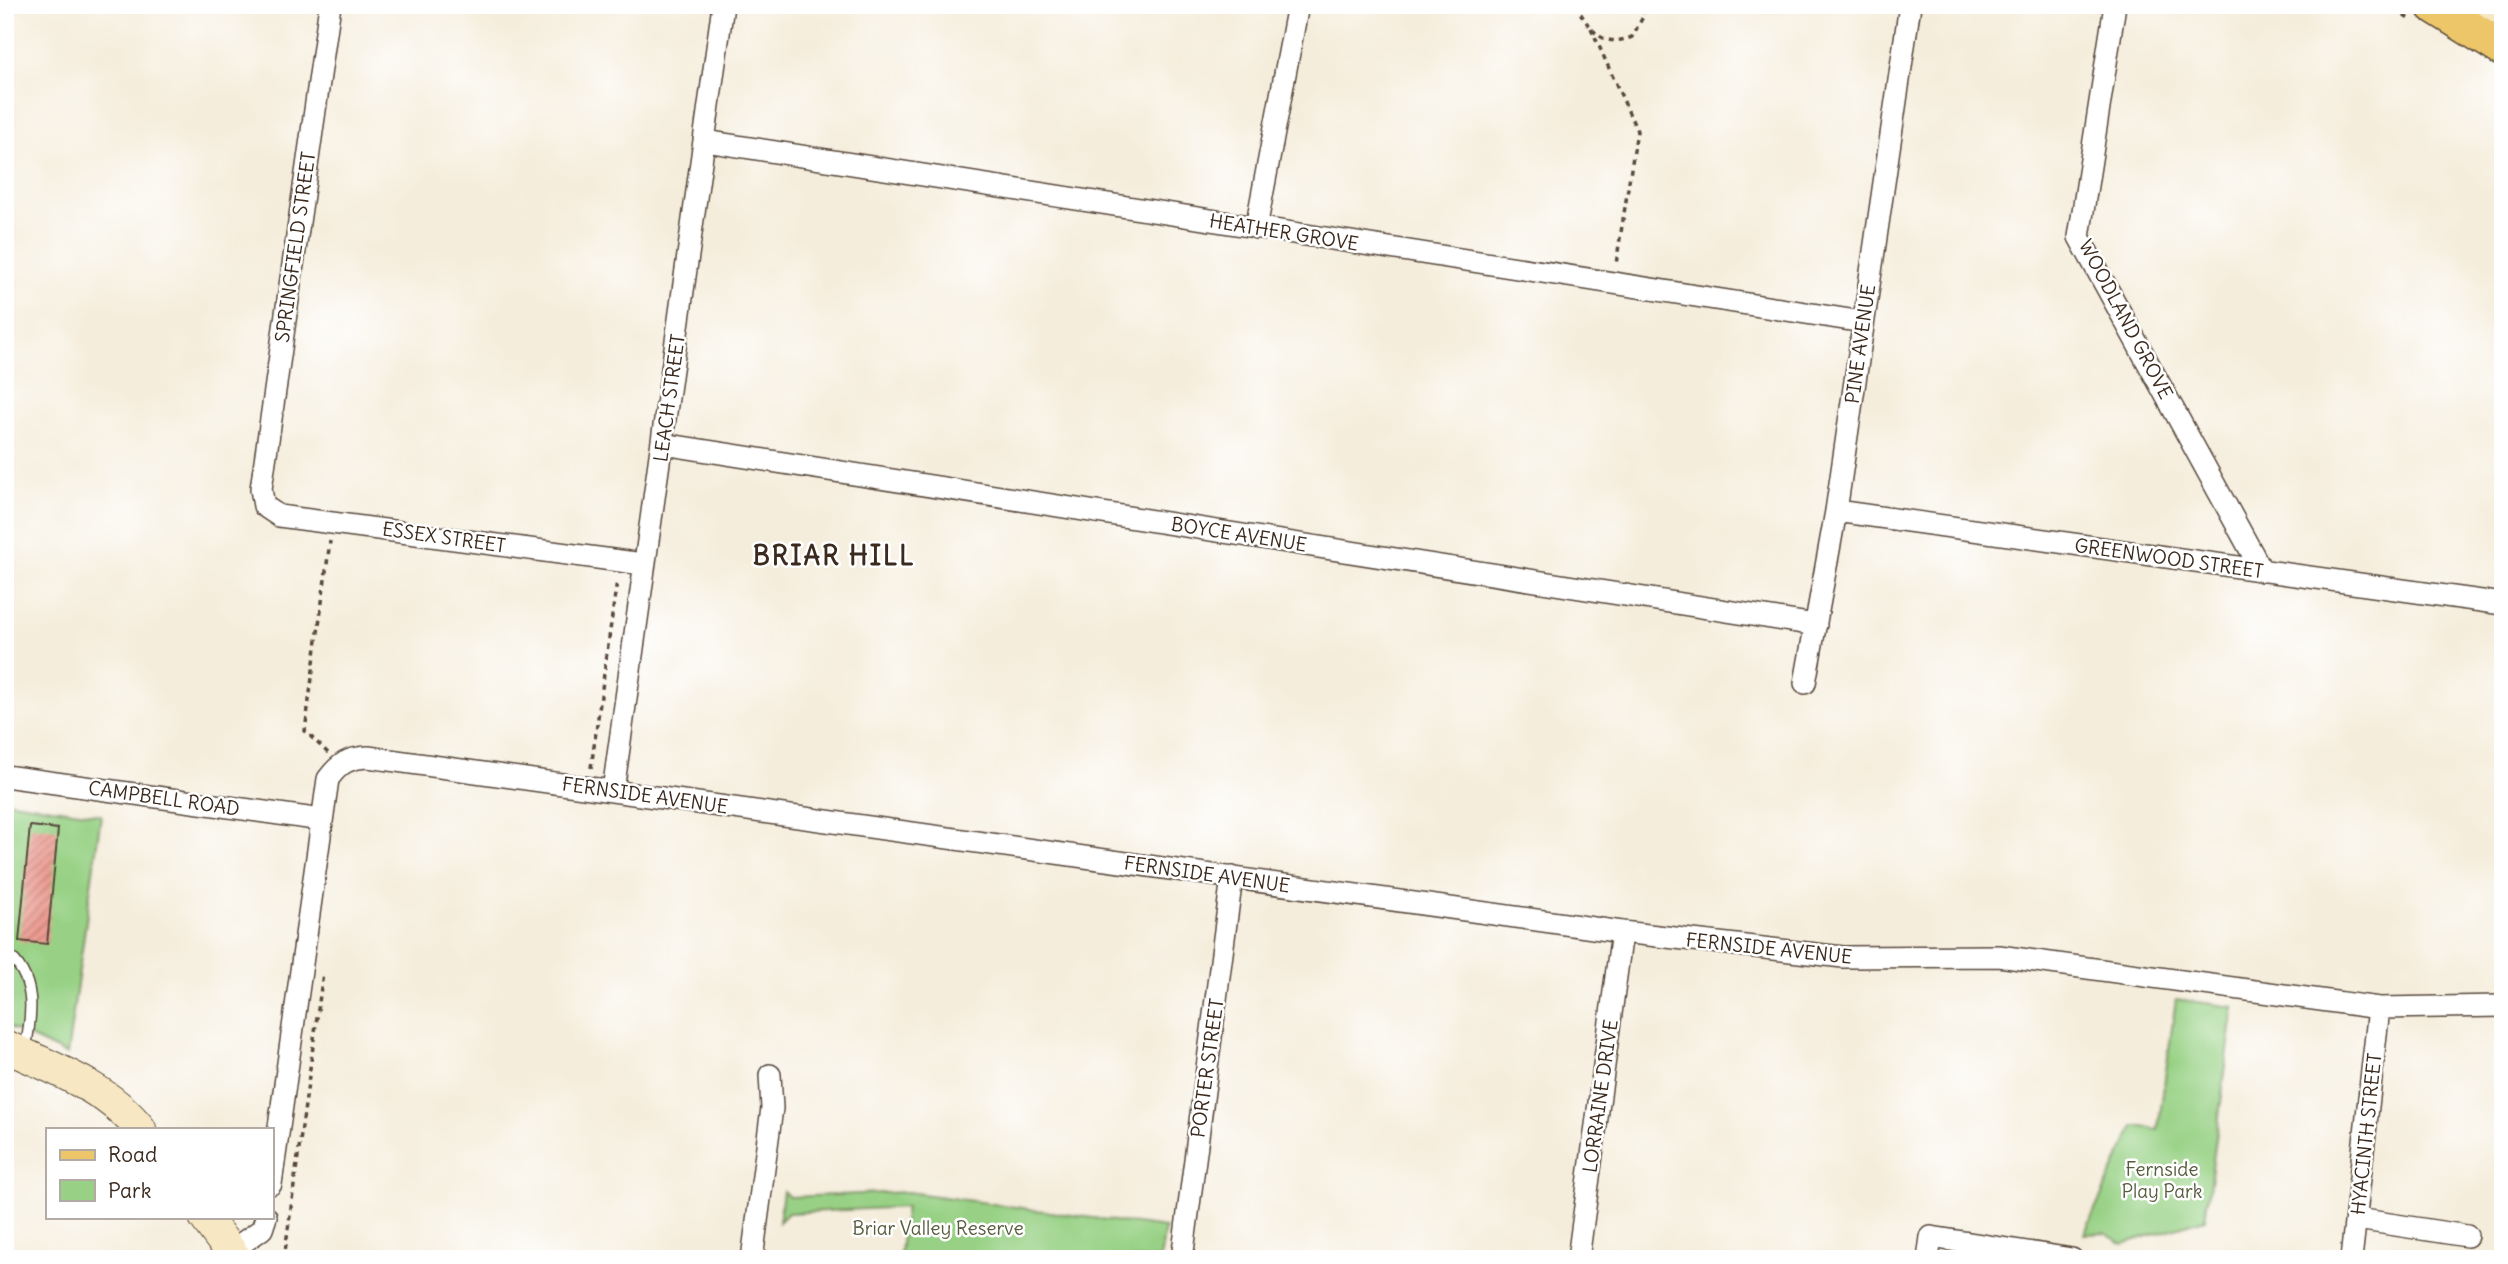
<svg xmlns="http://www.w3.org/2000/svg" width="2508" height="1264" font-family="Delius,sans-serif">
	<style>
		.green { fill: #98d185; stroke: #6a7e52; stroke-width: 2 }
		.building { fill: url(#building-hatch) }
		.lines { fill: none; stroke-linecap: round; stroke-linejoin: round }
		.lane-casing { stroke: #57473a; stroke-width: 13 }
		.street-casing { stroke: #57473a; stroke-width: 24 }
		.secondary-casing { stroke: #57473a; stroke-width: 34 }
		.primary-casing { stroke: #57473a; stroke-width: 38 }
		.path { stroke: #57473a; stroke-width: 3.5; stroke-dasharray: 5 5; stroke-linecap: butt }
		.lane { stroke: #fff; stroke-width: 10 }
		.street { stroke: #fff; stroke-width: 21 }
		.secondary { stroke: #f7e8c3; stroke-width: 32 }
		.primary { stroke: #ecc669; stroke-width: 35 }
		.labels { text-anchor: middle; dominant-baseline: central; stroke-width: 5; stroke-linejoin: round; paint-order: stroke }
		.street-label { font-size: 19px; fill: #3b2a1e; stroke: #fff }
		.park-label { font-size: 19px; fill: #575c3d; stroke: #fff }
		.district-label { font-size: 26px; font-weight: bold; letter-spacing: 2px; fill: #3b2a1e; stroke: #fff }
	</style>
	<defs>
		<pattern id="building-hatch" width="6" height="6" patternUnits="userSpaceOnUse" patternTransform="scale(1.75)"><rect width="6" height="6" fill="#ec9c92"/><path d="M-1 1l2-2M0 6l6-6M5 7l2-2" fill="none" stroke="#c07f77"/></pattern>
	</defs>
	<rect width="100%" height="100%" fill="#fff"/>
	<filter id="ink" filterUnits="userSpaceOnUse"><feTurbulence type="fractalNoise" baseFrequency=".0143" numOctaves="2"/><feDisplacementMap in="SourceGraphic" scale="14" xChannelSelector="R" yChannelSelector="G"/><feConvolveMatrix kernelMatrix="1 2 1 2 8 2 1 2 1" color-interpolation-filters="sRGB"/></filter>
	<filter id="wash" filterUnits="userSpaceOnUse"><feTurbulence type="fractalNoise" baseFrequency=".00686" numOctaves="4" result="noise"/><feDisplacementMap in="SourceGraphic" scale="28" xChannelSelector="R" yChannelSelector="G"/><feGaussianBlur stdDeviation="1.57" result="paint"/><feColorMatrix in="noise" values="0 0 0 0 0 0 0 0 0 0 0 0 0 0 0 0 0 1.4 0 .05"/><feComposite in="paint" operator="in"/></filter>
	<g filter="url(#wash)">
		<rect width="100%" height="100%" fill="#f5eddb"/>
		<path class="green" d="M5,801L101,815L67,1055L5,1025Z
			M2176,999L2234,1007L2205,1219L2123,1244L2105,1233L2084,1234L2134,1126L2158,1129Z
			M783,1191L789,1197L908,1192L1165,1228L1160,1259H899L906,1207L788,1213L779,1222Z"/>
		<g id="blocks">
			<path class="building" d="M30,826L58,829L47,944L19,941Z"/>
		</g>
	</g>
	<g filter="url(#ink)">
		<use href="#blocks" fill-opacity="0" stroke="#57473a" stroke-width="2"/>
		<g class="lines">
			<defs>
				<path id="lane" d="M5,952C38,977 32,1015 25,1051"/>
				<path id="street" d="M330,5L261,489L264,506L279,516L643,564
					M2115,5L2079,237L2262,571
					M705,141L1863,322
					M1256,228L1298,5
					M663,444L1816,625
					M1836,511L2503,604
					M1805,683L1836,511L1910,5
					M5,776L322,820
					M613,791L723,5
					M271,1184L328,779C340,763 348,758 368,757L1622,932L1843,957L1999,956L2379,1008L2503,1006
					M2357,1219L2467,1236
					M231,1251L262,1229L266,1217
					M752,1259L772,1108L770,1075
					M1182,1259L1232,877
					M1578,1259L1622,932
					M1928,1259L1931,1237L2072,1259
					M2351,1259L2379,1008"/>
				<path id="secondary" d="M2485,37L2492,5
					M5,1046C52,1068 107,1087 140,1129
					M205,1217L236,1259"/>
				<path id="primary" d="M2433,5L2503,49"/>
			</defs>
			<use href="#lane" class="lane-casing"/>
			<use href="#street" class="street-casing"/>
			<use href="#secondary" class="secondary-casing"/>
			<use href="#primary" class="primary-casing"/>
			<path class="path" d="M1575,5C1591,29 1600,49 1632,37L1644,15L1643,5
				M2387,5L2409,19
				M1591,28L1637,131L1616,264
				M328,753L305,731L330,541
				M591,768L617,580
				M284,1259L323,973"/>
			<use href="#lane" class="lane"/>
			<use href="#street" class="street"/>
			<use href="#secondary" class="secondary"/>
			<use href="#primary" class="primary"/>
		</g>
	</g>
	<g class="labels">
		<g class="street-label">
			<text transform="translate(1284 232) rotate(9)">HEATHER GROVE</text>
			<text transform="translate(295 247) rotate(-82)">SPRINGFIELD STREET</text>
			<text transform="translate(2126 319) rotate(62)">WOODLAND GROVE</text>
			<text transform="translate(1860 344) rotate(-82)">PINE AVENUE</text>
			<text transform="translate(669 398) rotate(-82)">LEACH STREET</text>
			<text transform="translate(1239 534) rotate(9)">BOYCE AVENUE</text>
			<text transform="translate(444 537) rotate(8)">ESSEX STREET</text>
			<text transform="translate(2169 558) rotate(8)">GREENWOOD STREET</text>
			<text transform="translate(645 795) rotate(8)">FERNSIDE AVENUE</text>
			<text transform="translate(164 798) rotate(8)">CAMPBELL ROAD</text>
			<text transform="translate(1207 874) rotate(8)">FERNSIDE AVENUE</text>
			<text transform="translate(1769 948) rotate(6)">FERNSIDE AVENUE</text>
			<text transform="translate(1207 1068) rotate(-82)">PORTER STREET</text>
			<text transform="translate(1600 1096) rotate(-82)">LORRAINE DRIVE</text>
			<text transform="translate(2366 1134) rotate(-84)">HYACINTH STREET</text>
		</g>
		<g class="park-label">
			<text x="2162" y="1169">Fernside<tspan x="2162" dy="22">Play Park</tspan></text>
			<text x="938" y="1228">Briar Valley Reserve</text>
		</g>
		<g class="district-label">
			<text x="834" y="555">BRIAR HILL</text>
		</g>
	</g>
	<rect width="2508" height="1264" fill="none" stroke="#fff" stroke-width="28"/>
	<rect x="46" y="1128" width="228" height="91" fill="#ffffff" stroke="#b1aaa5" stroke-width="2"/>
	<rect x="60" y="1150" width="35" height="10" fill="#ecc669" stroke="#b1aaa5" stroke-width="2"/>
	<text x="108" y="1162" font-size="21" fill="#3b2a1e">Road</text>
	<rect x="60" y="1180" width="35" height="21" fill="#98d185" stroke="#b1aaa5" stroke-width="2"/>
	<text x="108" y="1198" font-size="21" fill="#3b2a1e">Park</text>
</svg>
